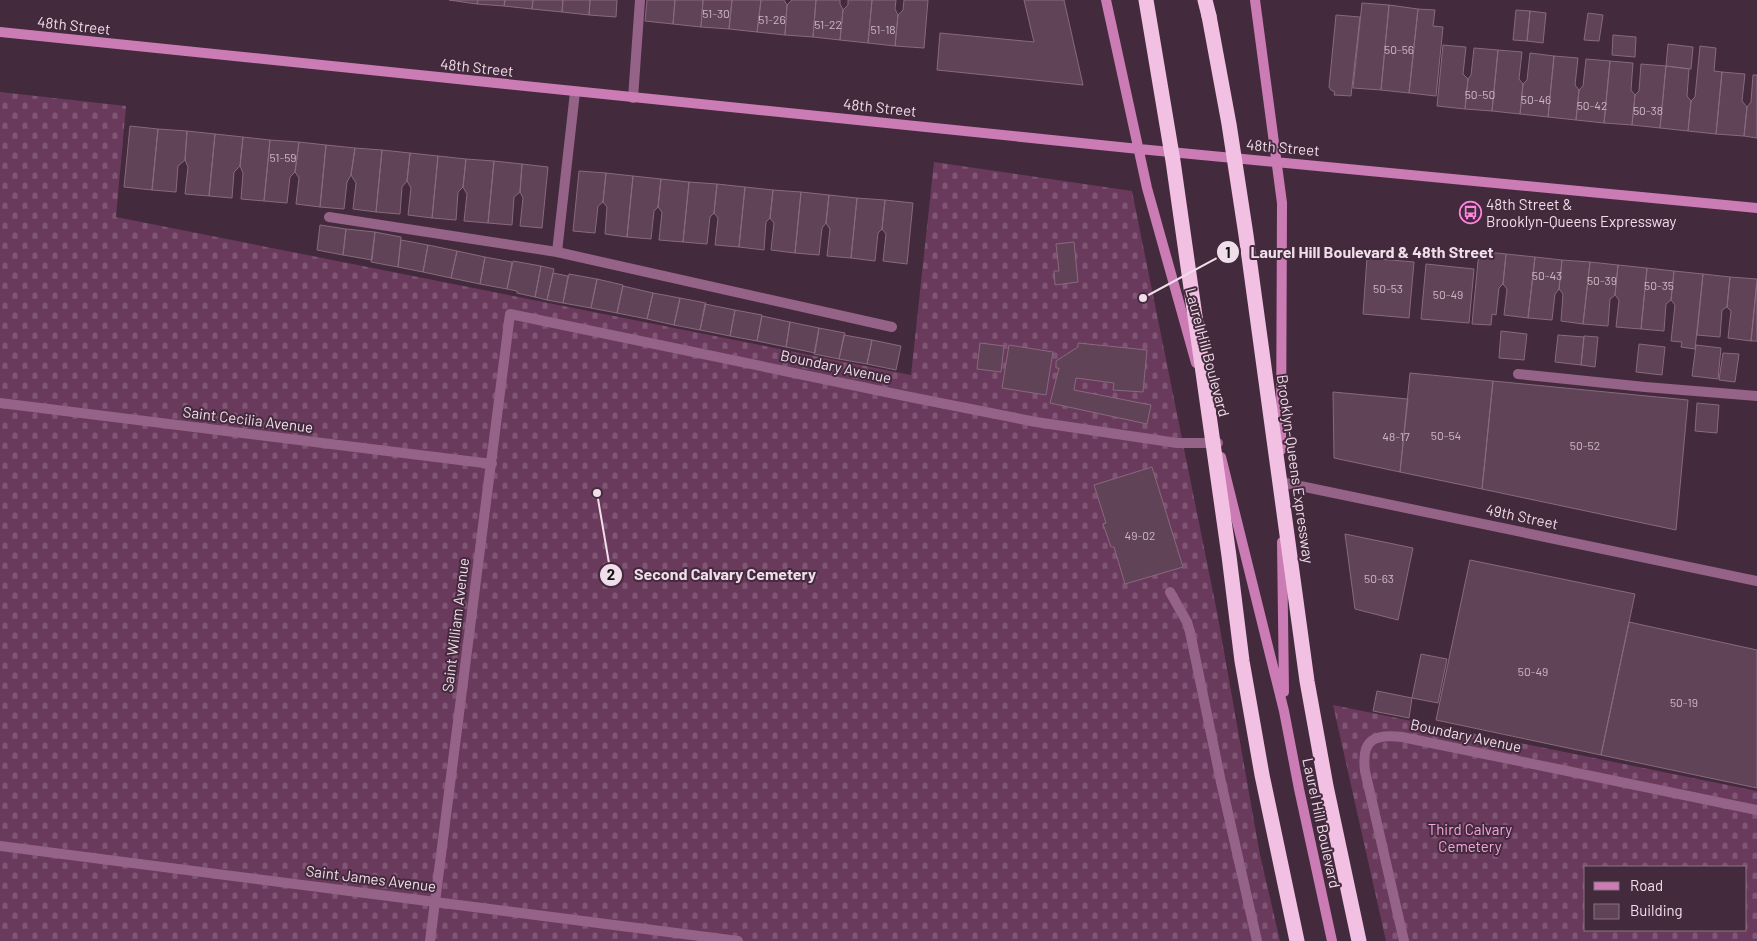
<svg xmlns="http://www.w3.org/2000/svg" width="1757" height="941" font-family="Barlow,sans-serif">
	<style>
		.cemetery { fill: url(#cemetery-stones); fill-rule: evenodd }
		.building { fill: #604357; stroke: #88697e }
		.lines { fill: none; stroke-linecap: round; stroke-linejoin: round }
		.lane { stroke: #956387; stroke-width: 10 }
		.street { stroke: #956387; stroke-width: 10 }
		.secondary { stroke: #cb7cb5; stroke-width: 10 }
		.highway { stroke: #f1c0e2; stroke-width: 15 }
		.highway-bridge { stroke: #f1c0e2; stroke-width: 15 }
		.labels { text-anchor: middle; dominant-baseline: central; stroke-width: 4; stroke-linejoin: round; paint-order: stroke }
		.number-label { font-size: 12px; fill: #ccb7c5 }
		.street-label { font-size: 15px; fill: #f0deea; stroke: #442a3d }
		.poi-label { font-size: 15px; fill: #f0deea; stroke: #442a3d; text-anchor: start }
		.park-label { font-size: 15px; fill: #f5a5de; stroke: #442a3d }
		.leader { fill: none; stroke: #f0deea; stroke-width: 2 }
		.callout-dot { fill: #f0deea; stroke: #442a3d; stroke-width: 2 }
		.mark-label { font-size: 15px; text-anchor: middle; font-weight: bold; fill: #111 }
		.callout-label { font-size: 16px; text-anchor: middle; font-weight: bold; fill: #f0deea; stroke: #442a3d; stroke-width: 4; stroke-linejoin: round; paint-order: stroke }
	</style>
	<defs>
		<pattern id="cemetery-stones" width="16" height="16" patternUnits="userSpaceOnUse" patternTransform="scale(1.25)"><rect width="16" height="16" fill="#6a3a5d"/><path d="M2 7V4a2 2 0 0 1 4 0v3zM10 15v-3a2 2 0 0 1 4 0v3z" fill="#805674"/></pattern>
	</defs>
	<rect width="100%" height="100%" fill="#442a3d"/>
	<path class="cemetery" d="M0,92L126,106L116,217L911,375L934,162L1132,191L1217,612L1260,855L1280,941H0Z
		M1333,705L1757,791V941H1386ZM1586,867H1746V930H1586Z"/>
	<path class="building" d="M449,0H478L477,4Z
		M478,0H505L504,6L477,4Z
		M505,0H533L532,9L504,6Z
		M533,0H563L562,12L532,9Z
		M563,0H590L589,15L562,12Z
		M590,0H617L616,17L589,15Z
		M647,0H675L673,24L645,21Z
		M675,0H703L701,27L673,24Z
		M703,0H732L729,29L701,27Z
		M732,0H761L757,32L729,29Z
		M761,0H784L787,5L785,35L757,32Z
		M792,0H816L813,37L785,35L787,5Z
		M816,0H840V4L843,10L840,40L813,37Z
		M848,0H872L868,43L840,40L843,10L848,5Z
		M872,0H896L895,9L898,15L895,46L868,43Z
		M904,0H928L924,48L895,46L898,15L903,10Z
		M1024,0H1064L1083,85L937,70L940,33L1034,42Z
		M1362,3L1389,5L1381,90L1353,88Z
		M1389,5L1418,9L1409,93L1381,90Z
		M1418,9L1435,10L1433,26L1443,27L1436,96L1409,93Z
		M1516,10L1530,11L1527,41L1513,40Z
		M1530,11L1546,13L1543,43L1527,41Z
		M1588,13L1603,15L1599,41L1584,40Z
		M1336,15L1360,17L1351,96L1334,95L1335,92L1331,90L1329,87Z
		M1613,35L1636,37L1635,57L1612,55Z
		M1668,44L1693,47L1691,69L1666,66Z
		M1443,45L1466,47L1463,74L1468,79L1465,109L1437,106Z
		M1700,46L1716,48L1714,71L1722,72L1716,134L1688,131L1691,101L1695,97Z
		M1474,48L1498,50L1492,111L1465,109L1468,79L1471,75Z
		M1498,50L1522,52L1519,79L1523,84L1520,114L1492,111Z
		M1530,53L1554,56L1548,117L1520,114L1523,84L1527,80Z
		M1554,56L1578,58L1575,85L1579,90L1576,120L1548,117Z
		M1586,59L1610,61L1604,123L1576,120L1579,90L1583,86Z
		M1610,61L1633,63L1631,90L1635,95L1632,125L1604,123Z
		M1641,64L1666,66L1660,128L1632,125L1635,95L1639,91Z
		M1666,66L1689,69L1687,96L1691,101L1688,131L1660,128Z
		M1722,72L1745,74L1742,101L1747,107L1744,136L1716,134Z
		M1753,75H1757V138L1744,136L1747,107L1751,102Z
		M130,126L158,129L152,190L124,187Z
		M158,129L187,131L185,160L178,166L176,192L152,190Z
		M187,131L215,134L209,196L185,194L188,167L185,160Z
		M215,134L243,137L240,166L234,172L232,198L209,196Z
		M243,137L270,140L264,201L241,199L243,173L240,166Z
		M270,140L299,142L295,172L290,177L287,203L264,201Z
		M299,142L326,145L320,207L296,204L299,178L295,172Z
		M326,145L355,148L351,175L347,182L344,209L320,207Z
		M355,148L382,150L376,212L353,209L356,183L351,175Z
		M382,150L410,153L407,181L402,187L400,214L376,212Z
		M410,153L438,156L432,218L408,215L411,188L407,181Z
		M438,156L466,159L463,187L458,192L456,220L432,218Z
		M466,159L494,161L488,223L464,221L467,194L463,187Z
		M494,161L522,164L520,192L514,197L512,225L488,223Z
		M522,164L548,167L542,228L520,226L523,198L520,192Z
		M579,171L606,173L603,202L598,206L595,233L573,231Z
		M606,173L633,176L627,237L605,234L607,207L603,202Z
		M633,176L661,179L658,207L654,211L651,239L627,237Z
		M661,179L689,182L683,242L659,240L662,212L658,207Z
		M689,182L717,184L714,213L710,217L707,244L683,242Z
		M717,184L745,187L739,247L715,245L718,218L714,213Z
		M745,187L773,190L770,218L766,222L764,250L739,247Z
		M773,190L801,192L795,253L771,250L774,223L770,218Z
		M801,192L829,195L826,223L822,228L819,255L795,253Z
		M829,195L857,198L851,258L827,256L830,229L826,223Z
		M857,198L885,200L882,229L878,233L875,261L851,258Z
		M885,200L913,203L907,264L883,261L886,234L882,229Z
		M320,225L346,229L343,255L317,250Z
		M346,229L375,232L372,260L343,255Z
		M375,232L401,237L398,267L371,262Z
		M401,240L428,245L423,272L398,267Z
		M1074,242L1078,282L1055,285L1054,271H1059L1056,244Z
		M428,245L457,251L451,278L423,272Z
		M457,251L485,257L480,284L451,278Z
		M1479,251L1506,254L1503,284L1499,288L1496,315L1492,314L1491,325L1472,324Z
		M1506,254L1535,257L1528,318L1504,315L1507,289L1503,284Z
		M485,257L512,262L507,289L480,284Z
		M1535,257L1562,260L1559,289L1555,294L1552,320L1528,318Z
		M1367,258L1414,262L1409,318L1363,314Z
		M1562,260L1590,262L1583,324L1561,321L1563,294L1559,289Z
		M513,261L541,266L535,297L517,293V291L507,289Z
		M1590,262L1618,265L1615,295L1610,299L1608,326L1583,324Z
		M1426,264L1474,269L1469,323L1421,319Z
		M1618,265L1647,268L1641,329L1616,327L1619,300L1615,295Z
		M541,266L554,269L547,300L535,297Z
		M1647,268L1674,271L1671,300L1666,304L1664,331L1641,329Z
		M1674,271L1703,274L1695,349L1681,347L1682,342L1671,341L1675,305L1671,300Z
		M553,273L568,276L563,303L547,300Z
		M569,274L597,279L591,308L563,303Z
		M1703,274L1730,277L1727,307L1722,310L1720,337L1697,335Z
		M1730,277L1757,279L1751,341L1728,338L1731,311L1727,307Z
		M597,279L623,285L617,313L591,308Z
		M1757,282V341H1751Z
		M623,286L653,293L647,319L617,313Z
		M653,293L680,298L674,325L647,319Z
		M680,298L706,303L700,330L674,325Z
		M705,304L735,310L730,336L700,330Z
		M735,310L762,315L757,341L730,336Z
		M762,316L790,322L786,347L757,341Z
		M790,322L819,328L815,353L786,347Z
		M819,328L845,333L839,359L814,354Z
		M1501,331L1527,334L1524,360L1499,358Z
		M844,335L872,340L867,364L839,359Z
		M1558,335L1584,337L1581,365L1555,362Z
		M1584,336L1598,337L1595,367L1581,365Z
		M872,340L901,346L896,370L867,364Z
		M980,343L1004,346L1001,372L977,369Z
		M1078,343L1147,350L1143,392L1113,390L1114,383L1076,378L1074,390L1151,405L1147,424L1050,403L1059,368H1056V361L1078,347Z
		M1639,344L1665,347L1662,375L1636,372Z
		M1009,345L1053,352L1046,395L1002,388Z
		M1696,345L1721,348L1718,379L1692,376Z
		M1723,353L1739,354L1735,382L1719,380Z
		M1410,373L1493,381L1482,489L1400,472Z
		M1493,381L1688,400L1676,530L1482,489Z
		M1333,392L1408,399L1400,472L1334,458Z
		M1697,403L1719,405L1717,433L1695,431Z
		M1152,467L1183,567L1125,584L1114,547H1111L1103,524L1106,523L1094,485Z
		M1345,534L1413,548L1398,620L1355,609Z
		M1470,560L1635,594L1601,755L1436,720Z
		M1629,622L1757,650V788L1601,755Z
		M1421,654L1447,659L1438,703L1412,698Z
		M1377,691L1412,698L1409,718L1373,711Z"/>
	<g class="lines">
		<path class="lane" d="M575,92L557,252L892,327
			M633,98L640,0
			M329,217L557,252
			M1518,374L1645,387L1757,396
			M0,403L492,464
			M1170,592L1187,622L1190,632L1221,782L1257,941
			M0,846L738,941
			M430,941L510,314L910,397L1036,422L1177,443H1218
			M1404,941L1365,771C1361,739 1374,734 1402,737L1757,810"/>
		<path class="street" d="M1281,482L1757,581"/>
		<path class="secondary" d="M1106,0L1147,188L1196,363
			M1255,0L1282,203L1281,450
			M0,32L1139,149L1757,208
			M1221,457L1284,711L1299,789L1332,941
			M1282,542L1284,692"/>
		<path class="highway" d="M1205,0L1209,16"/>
		<path class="highway-bridge" d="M1146,0L1173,161L1229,556L1242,661L1262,775L1297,941
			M1209,16L1229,124L1246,235L1307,681L1326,786L1359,941"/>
	</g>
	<defs>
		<symbol id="bus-ring" viewBox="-11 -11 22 22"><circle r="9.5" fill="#442a3d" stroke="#fe85df" stroke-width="1.5"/><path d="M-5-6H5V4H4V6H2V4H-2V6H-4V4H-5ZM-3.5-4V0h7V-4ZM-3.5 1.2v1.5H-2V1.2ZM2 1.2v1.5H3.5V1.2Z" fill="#fe85df"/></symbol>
	</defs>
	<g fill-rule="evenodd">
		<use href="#bus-ring" x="1458" y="200" width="25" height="25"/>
	</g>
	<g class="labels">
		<g class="number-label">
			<text x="716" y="13">51-30</text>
			<text x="772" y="19">51-26</text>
			<text x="828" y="24">51-22</text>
			<text x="883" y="29">51-18</text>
			<text x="1399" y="49">50-56</text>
			<text x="1480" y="94">50-50</text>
			<text x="1536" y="99">50-46</text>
			<text x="1592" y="105">50-42</text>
			<text x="1648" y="110">50-38</text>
			<text x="283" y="157">51-59</text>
			<text x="1547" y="275">50-43</text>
			<text x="1602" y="280">50-39</text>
			<text x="1659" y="285">50-35</text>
			<text x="1388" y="288">50-53</text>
			<text x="1448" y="294">50-49</text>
			<text x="1446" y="435">50-54</text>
			<text x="1396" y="436">48-17</text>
			<text x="1585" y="445">50-52</text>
			<text x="1140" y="535">49-02</text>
			<text x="1379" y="578">50-63</text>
			<text x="1533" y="671">50-49</text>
			<text x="1684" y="702">50-19</text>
		</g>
		<g class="street-label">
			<text transform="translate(74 25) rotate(6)">48th Street</text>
			<text transform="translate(477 67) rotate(6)">48th Street</text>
			<text transform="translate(880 107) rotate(6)">48th Street</text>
			<text transform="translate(1283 147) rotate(5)">48th Street</text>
			<text transform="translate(1208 352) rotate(75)">Laurel Hill Boulevard</text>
			<text transform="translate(836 366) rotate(12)">Boundary Avenue</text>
			<text transform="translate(248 419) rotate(7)">Saint Cecilia Avenue</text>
			<text transform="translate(1296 469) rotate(82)">Brooklyn-Queens Expressway</text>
			<text transform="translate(1522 516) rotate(12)">49th Street</text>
			<text transform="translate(455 625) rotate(-83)">Saint William Avenue</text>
			<text transform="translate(1466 735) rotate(12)">Boundary Avenue</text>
			<text transform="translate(1322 823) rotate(78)">Laurel Hill Boulevard</text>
			<text transform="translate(371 878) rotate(7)">Saint James Avenue</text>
		</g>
		<g class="poi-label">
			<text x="1486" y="204">48th Street &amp;<tspan x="1486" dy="17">Brooklyn-Queens Expressway</tspan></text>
		</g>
		<g class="park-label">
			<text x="1470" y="829">Third Calvary<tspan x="1470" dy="17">Cemetery</tspan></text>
		</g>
	</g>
	<path class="leader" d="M1143 298L1228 252M597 493L611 575"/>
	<g class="callout-dot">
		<circle cx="1143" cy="298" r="5"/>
		<circle cx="597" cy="493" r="5"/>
		<circle cx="1228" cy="252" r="12"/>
		<circle cx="611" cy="575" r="12"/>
	</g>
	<g class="mark-label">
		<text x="1228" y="258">1</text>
		<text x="611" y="580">2</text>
	</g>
	<g class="callout-label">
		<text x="1372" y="258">Laurel Hill Boulevard &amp; 48th Street</text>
		<text x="725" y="580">Second Calvary Cemetery</text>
	</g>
	<rect x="1584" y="866" width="162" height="65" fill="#442a3d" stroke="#897282"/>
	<rect x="1594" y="882" width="25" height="8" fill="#cb7cb5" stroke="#897282"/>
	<text x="1630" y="891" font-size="15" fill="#f0deea">Road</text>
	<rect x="1594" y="904" width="25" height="15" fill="#604357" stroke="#897282"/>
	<text x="1630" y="916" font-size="15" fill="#f0deea">Building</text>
</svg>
